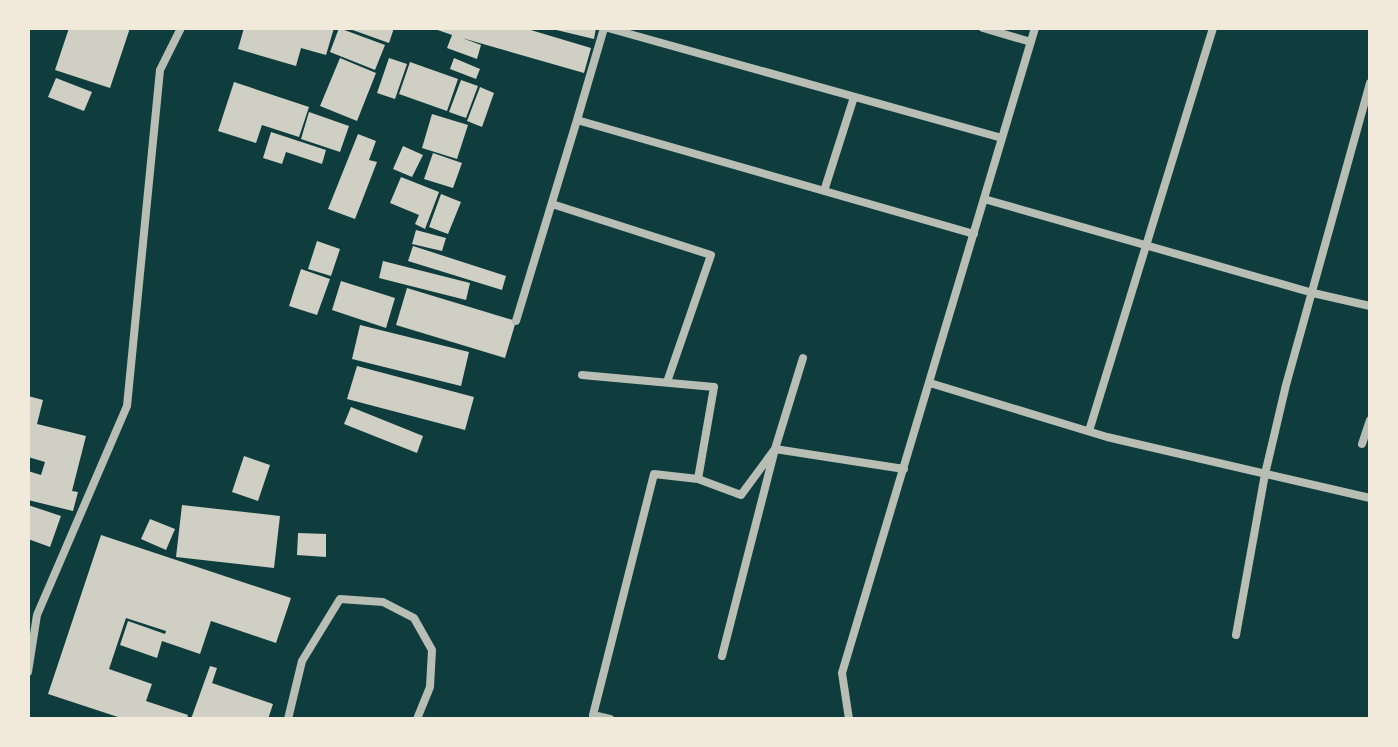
<svg xmlns="http://www.w3.org/2000/svg" width="1398" height="747" font-family="Literata,serif">
	<style>
		.building { fill: #cfcfc3 }
		.lines { fill: none; stroke-linecap: round; stroke-linejoin: round }
		.minor { stroke: #b8beb3; stroke-width: 8 }
	</style>
	<rect width="100%" height="100%" fill="#0f3d3e"/>
	<path class="building" d="M69,28H130L110,88L55,70Z
		M244,28H334L326,55L301,48L296,66L238,49Z
		M339,28L385,45L375,70L330,52Z
		M347,28H394L389,43Z
		M432,28H524L591,48L584,73L462,38L481,45L477,59L447,48L452,35Z
		M548,28H596L594,39Z
		M340,58L376,73L357,121L320,106Z
		M389,58L407,64L395,99L377,93Z
		M454,58L480,69L476,79L450,69Z
		M410,62L458,79L447,111L399,94Z
		M56,78L92,92L84,111L48,97Z
		M461,80L478,86L466,118L449,112Z
		M234,82L309,107L299,137L262,125L256,143L218,131Z
		M480,87L494,93L482,127L467,121Z
		M309,112L349,126L340,152L301,139Z
		M432,114L468,125L457,159L422,148Z
		M271,132L326,150L322,164L286,152L282,164L263,158Z
		M358,134L376,141L369,160L377,162L355,219L328,209Z
		M403,146L423,155L412,177L393,169Z
		M433,153L462,163L453,188L424,179Z
		M401,177L439,192L425,229L415,224L419,215L390,203Z
		M441,194L461,202L448,234L429,227Z
		M416,230L446,238L442,251L412,244Z
		M317,241L340,249L331,276L308,269Z
		M413,246L506,276L502,290L408,261Z
		M383,261L470,283L466,300L379,278Z
		M301,269L330,279L317,315L289,306Z
		M341,281L395,298L386,328L332,310Z
		M407,288L516,321L505,358L396,325Z
		M360,325L469,352L461,386L352,359Z
		M357,366L474,397L465,430L347,399Z
		M28,396L43,400L37,424L86,436L72,491L78,492L73,511L28,500V471L41,475L45,462L28,457Z
		M351,407L423,436L417,453L344,424Z
		M244,456L270,465L258,501L232,492Z
		M28,505L61,516L50,547L28,539Z
		M182,505L280,516L274,568L176,557Z
		M150,519L175,529L166,550L141,539Z
		M298,533L326,534V557L297,555Z
		M101,535L291,598L276,643L211,621L200,654L162,641L157,658L120,645L128,621L165,634L166,631L126,618L109,669L152,684L146,701L188,715L187,719H124L48,694Z
		M210,666L217,668L212,683L273,704L268,719H191Z"/>
	<g class="lines">
		<path class="minor" d="M604,28L577,120L974,234
			M608,28L1002,138
			M983,28L1031,42
			M824,191L854,97
			M984,199L1313,293L1370,306
			M552,204L711,255L667,382
			M516,321L577,120
			M582,375L714,387L698,479L741,495L775,449L904,469
			M930,383L1107,437L1370,498
			M1089,431L1213,28
			M1362,444L1370,420
			M1236,635L1265,474L1286,385L1370,83
			M722,656L775,449L803,358
			M28,672L37,615L127,406L160,70L181,28
			M288,719L302,661L340,599L383,602L414,618L432,650L430,687L417,719
			M610,719L593,715L654,474L698,479
			M849,719L842,673L1035,28"/>
	</g>
	<rect width="1398" height="747" fill="none" stroke="#f1e9da" stroke-width="60"/>
</svg>
